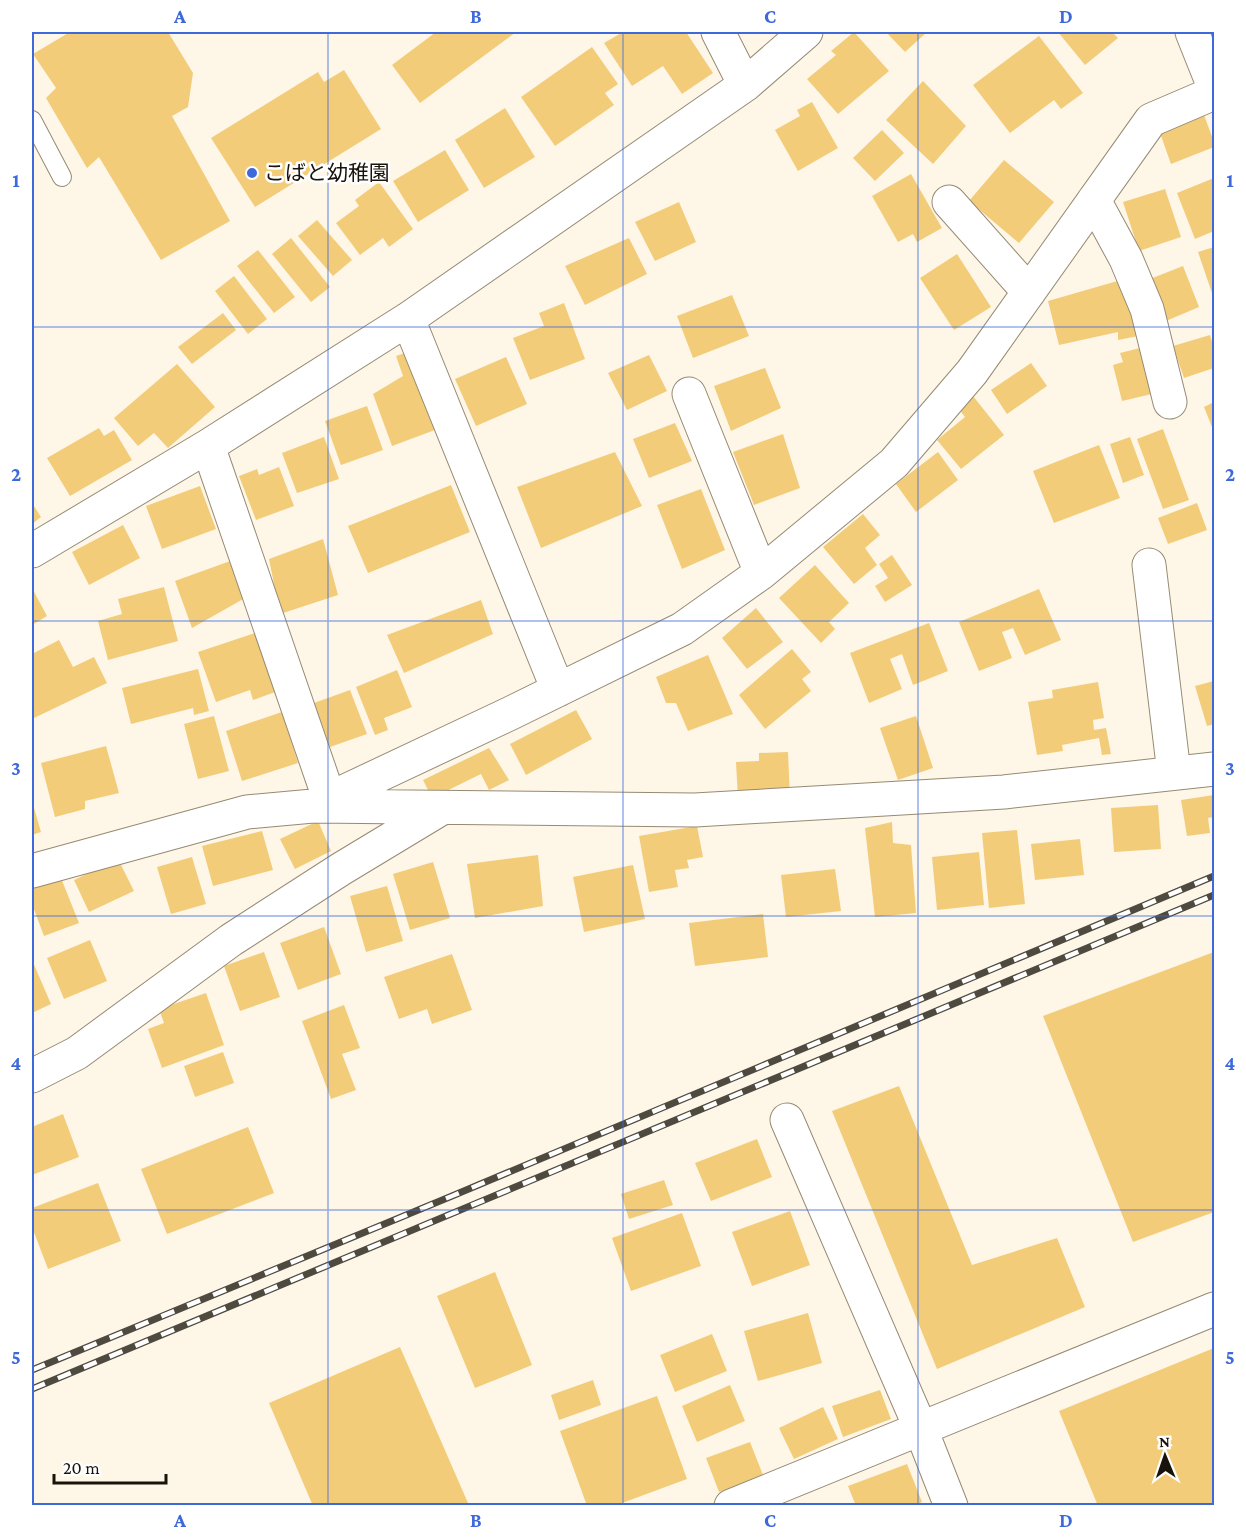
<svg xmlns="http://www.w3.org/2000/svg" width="1246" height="1537" font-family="'Crimson Pro','Noto Sans JP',serif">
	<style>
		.building { fill: #f3cc7a }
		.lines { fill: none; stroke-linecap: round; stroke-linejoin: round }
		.lane-casing { stroke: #968a73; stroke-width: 20 }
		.street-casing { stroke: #968a73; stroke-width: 35 }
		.lane { stroke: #fff; stroke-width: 18 }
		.street { stroke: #fff; stroke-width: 33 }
		.rail-casing { stroke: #4f4a3f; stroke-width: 7 }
		.rail { stroke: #fff; stroke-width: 4.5; stroke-dasharray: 14; stroke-linecap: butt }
		.grid { fill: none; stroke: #3d69da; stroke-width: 1.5; stroke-opacity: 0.55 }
		.poi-dot { fill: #3d69da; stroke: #fff; stroke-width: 2 }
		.labels { text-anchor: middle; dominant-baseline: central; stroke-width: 5; stroke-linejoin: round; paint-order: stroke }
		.poi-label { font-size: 21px; fill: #19140b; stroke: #fff; text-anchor: start }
		.neatline { fill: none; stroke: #3d69da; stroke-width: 2 }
		.grid-label { font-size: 20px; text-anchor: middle; font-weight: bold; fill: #3d69da }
	</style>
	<rect width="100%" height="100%" fill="#fef6e7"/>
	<path class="building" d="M70,32H168L193,73L188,107L172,116L230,221L161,260L99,157L87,168L46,98L56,88L33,54Z
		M436,32H516L420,103L392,65Z
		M623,32H686L713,73L682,94L663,66L632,86L604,43Z
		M854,32L889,71L838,114L807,79L836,55L831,51Z
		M886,32H927L905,52Z
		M1058,32H1112L1118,38L1085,65Z
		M1039,36L1083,93L1061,109L1054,100L1010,133L973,85Z
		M592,47L618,84L605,93L614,105L555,146L521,97Z
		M344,70L381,129L255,207L211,138L318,72L324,82Z
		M923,81L966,126L933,164L886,120Z
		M812,102L838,148L798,171L775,130L800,116L797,110Z
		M505,108L535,157L484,188L455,140Z
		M1204,115L1214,142V147L1171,164L1160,133Z
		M882,130L904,153L875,181L853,158Z
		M445,150L469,190L418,222L393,181Z
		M1004,160L1054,202L1019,243L969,201Z
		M911,174L942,228L917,242L913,234L898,242L872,196Z
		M1214,178V231L1195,239L1177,193Z
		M379,182L413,229L389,247L383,238L360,255L336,223L359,206L355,200Z
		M1165,189L1181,237L1139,251L1123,202Z
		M679,202L696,242L655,261L635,222Z
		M317,220L352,260L333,276L298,236Z
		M291,238L330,287L311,302L272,254Z
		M629,238L647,274L585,305L565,266Z
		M1214,247V299L1198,252Z
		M258,250L295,297L274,313L237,266Z
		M957,254L991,307L954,330L920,278Z
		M1183,266L1199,307L1166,321L1150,279Z
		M234,276L267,319L248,334L215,291Z
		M1121,280L1138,336L1118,340V332L1059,345L1048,301Z
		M732,295L749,336L693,358L677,316Z
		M564,303L585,359L530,380L513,338L544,326L539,313Z
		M223,313L236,330L192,364L178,347Z
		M1210,335L1214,349V368L1184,378L1173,346Z
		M1144,347L1156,393L1122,401L1113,365L1123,362L1120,353Z
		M405,353L435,430L392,446L373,394L403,376L396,356Z
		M649,355L667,391L627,410L608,373Z
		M506,357L527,404L476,426L455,379Z
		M1031,363L1047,386L1007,414L991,390Z
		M177,364L215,407L168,448L154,433L138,446L114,418Z
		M765,368L781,408L731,431L714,386Z
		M973,396L1004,435L961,469L937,440L965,417L958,408Z
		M1214,402V432L1204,407Z
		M367,406L383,450L341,465L325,421Z
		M675,423L692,461L649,478L633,439Z
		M99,428L104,436L114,430L132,460L70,496L47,458Z
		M1163,429L1189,500L1163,509L1137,439Z
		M783,434L800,488L754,505L733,452Z
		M324,437L339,479L297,493L282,453Z
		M1130,437L1144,475L1123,483L1110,444Z
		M1099,445L1120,498L1054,523L1033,471Z
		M615,452L642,506L541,548L517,487Z
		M938,452L958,480L916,512L896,484Z
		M279,467L294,506L256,520L239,476L257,469L259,475Z
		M451,485L470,532L368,573L348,526Z
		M200,486L216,529L162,549L146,506Z
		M701,489L725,550L682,569L657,505Z
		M32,503L41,517L32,524Z
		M1197,503L1207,530L1168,544L1158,518Z
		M863,514L880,535L865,548L877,565L854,584L823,547Z
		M123,525L140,558L89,585L72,552Z
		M323,539L338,595L280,614L269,559Z
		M892,555L912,585L885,602L875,586L888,578L879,564Z
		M233,560L245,598L192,628L175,581Z
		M815,565L849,603L829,622L835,629L821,643L779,598Z
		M164,587L178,641L108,660L98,621L122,614L118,599Z
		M32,588L47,616L32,625Z
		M1039,589L1061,640L1025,655L1013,628L1002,632L1012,658L979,671L959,622Z
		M481,600L493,634L404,673L387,635Z
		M756,608L783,642L747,669L722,638Z
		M929,623L948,671L913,685L902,654L890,659L902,689L869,703L850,653Z
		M255,633L275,692L253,700L250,690L216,702L198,652Z
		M59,640L73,667L94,657L107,683L34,718L32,712V654Z
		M792,649L811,672L802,679L811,691L765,729L739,695Z
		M708,655L733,714L688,731L676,703H666L656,677Z
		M198,669L209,711L194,715L193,708L131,724L122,688Z
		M397,670L412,707L384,718L388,730L375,735L356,687Z
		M1214,681V724L1207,726L1195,686Z
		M1098,682L1104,718L1093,720L1094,730L1106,728L1111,754L1102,755L1099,738L1062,745L1063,751L1037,755L1028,702L1053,698L1052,690Z
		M350,690L367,734L330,747L314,703Z
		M576,710L592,739L526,775L510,744Z
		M282,712L298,763L242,781L226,731Z
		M214,716L229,771L198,779L184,724Z
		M916,716L933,768L898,780L880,728Z
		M106,746L119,793L85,801V809L55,817L41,763Z
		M489,748L509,780L489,790L481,774L432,798L423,780Z
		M788,752L790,798L738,799L736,762L759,761V753Z
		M1214,795V817L1208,818L1210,833L1187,836L1181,800Z
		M32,801L41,832L32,835Z
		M1158,805L1161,849L1114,852L1111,808Z
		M318,821L331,851L295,869L280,839Z
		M892,822L893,843L911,845L916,913L875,917L865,828Z
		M697,826L703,857L687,860L689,868L675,870L678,887L649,892L639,836Z
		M1017,830L1025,904L989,908L982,833Z
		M262,831L273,870L213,886L202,846Z
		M1080,839L1084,875L1035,880L1031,844Z
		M979,852L984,905L937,910L932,857Z
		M538,855L543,906L475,918L467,864Z
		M192,857L206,904L171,914L157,867Z
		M118,859L134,891L89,912L74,880Z
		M433,862L450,918L410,930L393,874Z
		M633,865L645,919L584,932L573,877Z
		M835,869L841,911L786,917L781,875Z
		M59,873L79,923L44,936L32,904V884Z
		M387,886L403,941L366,952L350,896Z
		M763,914L768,957L695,966L689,923Z
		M324,927L341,974L298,990L280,943Z
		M90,940L107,981L64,999L47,958Z
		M264,952L280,997L240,1011L224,966Z
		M1214,952V1212L1133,1242L1043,1016Z
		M452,954L472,1010L432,1024L427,1009L399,1019L384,977Z
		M32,960L51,1004L32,1013Z
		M206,993L224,1045L162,1068L148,1029L164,1023L159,1009Z
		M344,1005L360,1048L342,1054L356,1090L331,1099L302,1021Z
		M223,1052L234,1083L195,1097L184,1066Z
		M899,1086L972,1265L1057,1238L1085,1307L937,1369L832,1111Z
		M63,1114L79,1157L32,1175V1127Z
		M248,1127L274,1193L167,1234L141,1169Z
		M757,1139L772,1177L711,1201L695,1163Z
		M664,1180L673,1205L629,1219L621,1194Z
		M98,1183L121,1241L48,1269L32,1227V1208Z
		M790,1211L810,1265L752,1286L732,1232Z
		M682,1213L701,1266L631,1291L612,1238Z
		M495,1272L532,1365L475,1388L437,1296Z
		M808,1313L822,1363L758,1381L744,1331Z
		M712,1334L727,1371L675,1392L660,1355Z
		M400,1347L468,1503L463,1506H313L269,1403Z
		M1214,1348V1506H1098L1059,1411Z
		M593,1380L601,1405L559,1420L551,1395Z
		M730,1385L745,1421L697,1442L682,1406Z
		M880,1390L891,1419L843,1437L832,1406Z
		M657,1396L687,1479L614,1506H587L560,1431Z
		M823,1407L838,1439L794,1459L779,1428Z
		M750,1442L763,1475L719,1492L706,1458Z
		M907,1464L922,1502L913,1506H856L848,1486Z"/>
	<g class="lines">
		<defs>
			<path id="lane" d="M32,120L62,177"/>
			<path id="street" d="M718,32L745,85
				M1192,32L1214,87
				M1094,200L1126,259L1147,309L1170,402
				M949,202L1029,292
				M408,319L558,690
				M689,394L761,573
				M208,446L329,798
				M32,551L208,446L408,319L745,85L806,32
				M1149,565L1174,773
				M320,803L511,713L682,629L761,573L894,463L972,372L1151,120L1214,93
				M32,871L247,812L313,806L695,810L1004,792L1214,769
				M32,1076L77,1053L231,940L341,869L442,808
				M787,1120L920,1427L951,1506
				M731,1506L1214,1309"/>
		</defs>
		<use href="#lane" class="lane-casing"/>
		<use href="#street" class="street-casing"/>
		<use href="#lane" class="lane"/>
		<use href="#street" class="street"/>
		<defs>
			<path id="rail" d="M32,1370L452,1196L1214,876
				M32,1389L1214,895"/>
		</defs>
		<use href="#rail" class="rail-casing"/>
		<use href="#rail" class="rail"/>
	</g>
	<path class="grid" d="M328,32V1506M623,32V1506M918,32V1506M32,327H1214M32,621H1214M32,916H1214M32,1210H1214"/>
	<circle class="poi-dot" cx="252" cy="173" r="6"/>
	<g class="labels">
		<g class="poi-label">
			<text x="264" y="173">こばと幼稚園</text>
		</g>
	</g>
	<rect width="1246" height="1537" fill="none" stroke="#ffffff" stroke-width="66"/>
	<g transform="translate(1165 1456) rotate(358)" stroke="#ffffff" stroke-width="4.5" paint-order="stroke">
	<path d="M0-4.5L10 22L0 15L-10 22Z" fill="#19140b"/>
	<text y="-9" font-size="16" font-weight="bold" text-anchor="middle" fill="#19140b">N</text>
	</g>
	<path d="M54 1474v9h112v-9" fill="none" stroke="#19140b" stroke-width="3"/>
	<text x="63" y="1474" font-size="18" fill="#19140b" stroke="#ffffff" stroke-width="4.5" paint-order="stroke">20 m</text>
	<rect x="33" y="33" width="1180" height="1471" class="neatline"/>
	<g class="grid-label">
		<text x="180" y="23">A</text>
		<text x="476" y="23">B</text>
		<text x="770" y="23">C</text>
		<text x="1066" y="23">D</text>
		<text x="16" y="187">1</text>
		<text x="1230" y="187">1</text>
		<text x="16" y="481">2</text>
		<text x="1230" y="481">2</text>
		<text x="16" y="775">3</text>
		<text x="1230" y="775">3</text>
		<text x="16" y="1070">4</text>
		<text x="1230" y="1070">4</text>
		<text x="16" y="1364">5</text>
		<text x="1230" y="1364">5</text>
		<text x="180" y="1527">A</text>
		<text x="476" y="1527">B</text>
		<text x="770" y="1527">C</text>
		<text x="1066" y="1527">D</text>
	</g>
</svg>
